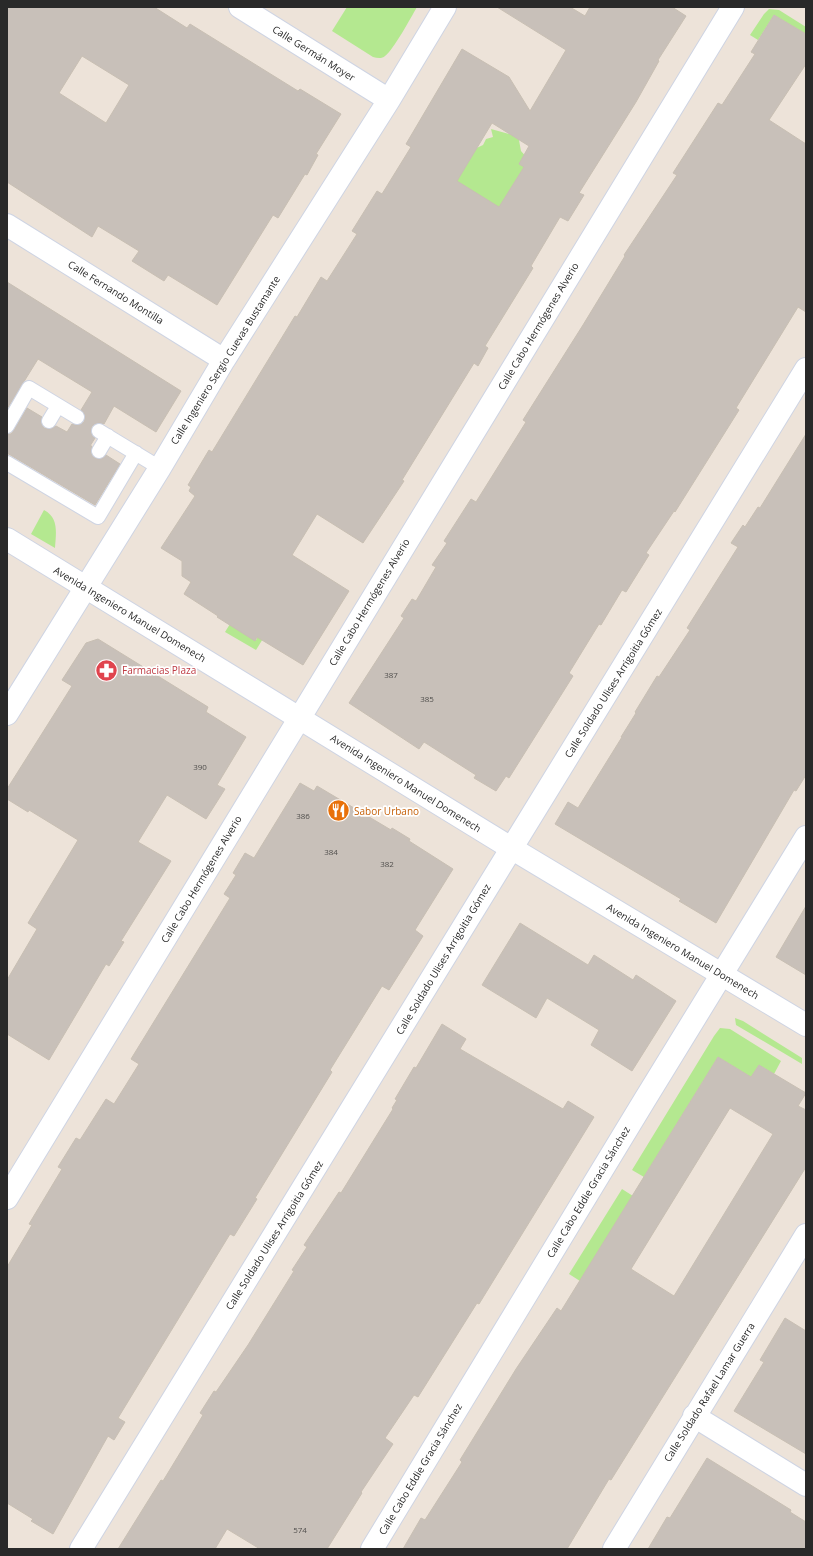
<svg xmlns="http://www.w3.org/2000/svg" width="813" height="1556" font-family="'Open Sans',sans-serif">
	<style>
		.green { fill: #b4e890 }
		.building { fill: #c8c0b9; stroke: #c8bfb3; fill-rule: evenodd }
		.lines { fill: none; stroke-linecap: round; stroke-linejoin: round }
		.service-casing { stroke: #ced4e3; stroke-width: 16 }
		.minor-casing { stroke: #ced4e3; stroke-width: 24 }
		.tertiary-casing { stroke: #ced4e3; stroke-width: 24 }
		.service { stroke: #fff; stroke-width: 14 }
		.minor { stroke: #fff; stroke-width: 22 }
		.tertiary { stroke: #fff; stroke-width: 22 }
		.labels { text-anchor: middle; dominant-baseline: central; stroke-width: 3.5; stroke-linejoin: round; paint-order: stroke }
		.number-label { font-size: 8px; fill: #514f4d }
		.street-label { font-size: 10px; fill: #292929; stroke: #fff }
		.health-label { font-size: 10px; fill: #be3a42; stroke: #fff; text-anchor: start }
		.food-label { font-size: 10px; fill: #c56008; stroke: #fff; text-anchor: start }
	</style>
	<rect width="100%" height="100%" fill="#ede3d9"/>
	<path class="green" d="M347,7H417C410,19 394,49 385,56C382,59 377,58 373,57L332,31Z
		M769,9L779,10L806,27V34L774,15L758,40L750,35L764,14Z
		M491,129L509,134L512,132L518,135L521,151L534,166L533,203L460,214L456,176L466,153L483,145L486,139L493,137Z
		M44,510C59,518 56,533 55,548L31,534Z
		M308,566L256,650L225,632L230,624L256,640L282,597Z
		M735,1018L743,1021L802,1058V1064L736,1025Z
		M720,1028L730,1029L781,1061L774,1074L759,1065L751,1077L718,1057L644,1177L632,1170L714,1036Z
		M622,1189L633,1196L580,1281L569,1274Z"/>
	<path class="building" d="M7,7H154L187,28L190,24L298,91L300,89L341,114L316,154L318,155L307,175L305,174L278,218L273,215L217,305L168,275L164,281L132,261L139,251L98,226L92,237L7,182ZM82,56L129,85L106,123L59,93Z
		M497,7H570L585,16L590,7H672L686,16L658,60L659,61L636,102L579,193L584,195L568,221L560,217L531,266L533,268L485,346L488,348L478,366L474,363L402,480L404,481L363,543L317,514L292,555L349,591L303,665L257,637L255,641L217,617L218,616L184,594L191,582L182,576V561L161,548L195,496L189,491L191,487L188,485L209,450L212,452L295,316L297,317L321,277L327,281L357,234L352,231L377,191L382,194L411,147L406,144L462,49L509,77L530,111L566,50ZM492,123L529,146L519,164L524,167L499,207L457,181Z
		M774,15L806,34V64L769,120L806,144V312L798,307L736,408L739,410L675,512L674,511L646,553L649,555L626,592L622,590L601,625L599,624L569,673L573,676L509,778L506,776L496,791L474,778L476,775L424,742L419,749L349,703L404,618L401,616L412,599L416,601L436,567L432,565L447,543L444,541L471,499L476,502L526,422L523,420L583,325L625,256L624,255L677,175L673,173L718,103L722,105L755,54L751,52Z
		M7,282L181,391L156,432L114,406L104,424L99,423L92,426L91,431L95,438L90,446H92L91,451L92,455L95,458L99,459L106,455L120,464L95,505L7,453V434H11L14,430L27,408L42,417L41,421L44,428L49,429L56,426L67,432L72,424L77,425L84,422L85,417L81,410L92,392L38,359L7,409Z
		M806,434V775L796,791L794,790L716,923L679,901L681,899L555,824L568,802L578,808L622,737H621L636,713L635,712L657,676L659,677L690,630L687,628L738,547L731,543L743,525L745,527L758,507L760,508Z
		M98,639L208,707L206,712L246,737L217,785L225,789L206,819L167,795L138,842L171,861L121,941L124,942L109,966L106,964L49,1060L7,1034V980L37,929L28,923L78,840L29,810L28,812L7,799V789L72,686L62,680L86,643Z
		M300,783L314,791L317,786L391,830L392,828L410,839L409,841L453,869L415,930L423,936L389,990L382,986L330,1070L332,1072L255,1198L257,1199L234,1236L230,1234L118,1418L125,1422L114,1440L108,1436L53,1534L31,1521L33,1519L7,1503V1267L32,1225L29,1224L62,1169L58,1167L76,1138L80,1140L106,1099L114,1104L139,1064L131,1059L230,898L224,894L236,875L233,873L245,853L254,858Z
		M806,906V975L776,957Z
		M520,923L588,965L594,955L633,980L636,975L676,1001L632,1071L591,1045L599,1030L547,998L536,1018L482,985Z
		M442,1024L466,1039L460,1049L563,1109L568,1101L594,1117L479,1304L477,1303L418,1397L414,1395L385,1438L393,1444L361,1492L362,1493L327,1549H260L227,1529L215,1549H118L161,1480L163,1481L194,1430L203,1415L200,1413L214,1391L216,1392L248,1345L294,1271L292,1270L307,1247L304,1245L339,1192L341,1193L393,1109L392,1108L397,1100L395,1099L414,1067L416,1068Z
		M718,1057L751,1077L759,1065L806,1093L798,1106L806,1110V1167L611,1480L609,1479L567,1549H403L421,1518L425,1520L462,1462L460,1460L516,1369L557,1308L561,1311ZM730,1108L773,1134L674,1296L631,1269Z
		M785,1318L806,1331V1454L734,1411L764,1362L760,1360Z
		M707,1458L791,1510L790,1512L806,1522V1549H648L667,1517L670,1518Z"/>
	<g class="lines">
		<defs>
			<path id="service" d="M49,421L58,406
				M7,426L29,388L77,417
				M99,431L160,468
				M99,451L108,436
				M7,463L98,517L136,453"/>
			<path id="minor" d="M240,7L389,100
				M7,225L224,360
				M7,714L160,468L224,360L389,100L445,7
				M7,1198L733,7
				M694,1416L806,1485
				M81,1549L806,369
				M372,1549L644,1101L806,837
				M614,1549L806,1235"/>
			<path id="tertiary" d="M7,539L511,848L806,1025"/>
		</defs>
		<use href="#service" class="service-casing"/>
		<use href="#minor" class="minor-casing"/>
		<use href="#tertiary" class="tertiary-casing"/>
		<use href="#service" class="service"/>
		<use href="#minor" class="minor"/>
		<use href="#tertiary" class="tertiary"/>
	</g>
	<defs>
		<symbol id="pharmacy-disc" viewBox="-11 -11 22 22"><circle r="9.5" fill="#e0444e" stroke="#fff"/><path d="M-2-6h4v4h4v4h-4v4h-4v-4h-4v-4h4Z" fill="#fff"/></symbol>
		<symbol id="restaurant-disc" viewBox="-11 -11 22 22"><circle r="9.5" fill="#e8710a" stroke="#fff"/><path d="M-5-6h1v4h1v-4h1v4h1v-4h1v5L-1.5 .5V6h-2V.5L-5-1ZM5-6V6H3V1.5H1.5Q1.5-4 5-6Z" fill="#fff"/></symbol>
	</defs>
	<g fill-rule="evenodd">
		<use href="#pharmacy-disc" x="94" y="658" width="25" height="25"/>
		<use href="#restaurant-disc" x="326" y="798" width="25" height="25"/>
	</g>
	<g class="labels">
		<g class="number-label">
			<text x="391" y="674">387</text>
			<text x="427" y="698">385</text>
			<text x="200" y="766">390</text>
			<text x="303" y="815">386</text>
			<text x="331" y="851">384</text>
			<text x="387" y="863">382</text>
			<text x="300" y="1529">574</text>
		</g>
		<g class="street-label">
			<text transform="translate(314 53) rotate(32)">Calle Germán Moyer</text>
			<text transform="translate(116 292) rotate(32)">Calle Fernando Montilla</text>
			<text transform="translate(538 326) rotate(-59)">Calle Cabo Hermógenes Alverio</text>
			<text transform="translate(225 360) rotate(-58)">Calle Ingeniero Sergio Cuevas Bustamante</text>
			<text transform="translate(369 602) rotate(-59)">Calle Cabo Hermógenes Alverio</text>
			<text transform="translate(130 614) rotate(31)">Avenida Ingeniero Manuel Domenech</text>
			<text transform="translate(613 683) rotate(-58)">Calle Soldado Ulises Arrigoitia Gómez</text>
			<text transform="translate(406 783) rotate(32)">Avenida Ingeniero Manuel Domenech</text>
			<text transform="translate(201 879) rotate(-59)">Calle Cabo Hermógenes Alverio</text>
			<text transform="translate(683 951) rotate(31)">Avenida Ingeniero Manuel Domenech</text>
			<text transform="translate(443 959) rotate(-59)">Calle Soldado Ulises Arrigoitia Gómez</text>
			<text transform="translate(588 1192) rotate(-59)">Calle Cabo Eddie Gracia Sánchez</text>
			<text transform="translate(274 1235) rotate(-58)">Calle Soldado Ulises Arrigoitia Gómez</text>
			<text transform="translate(709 1392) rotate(-58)">Calle Soldado Rafael Lamar Guerra</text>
			<text transform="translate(420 1469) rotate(-59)">Calle Cabo Eddie Gracia Sánchez</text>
		</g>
		<g class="health-label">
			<text x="122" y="670">Farmacias Plaza</text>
		</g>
		<g class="food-label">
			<text x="354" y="811">Sabor Urbano</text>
		</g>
	</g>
	<rect width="813" height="1556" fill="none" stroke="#292929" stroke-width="16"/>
</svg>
